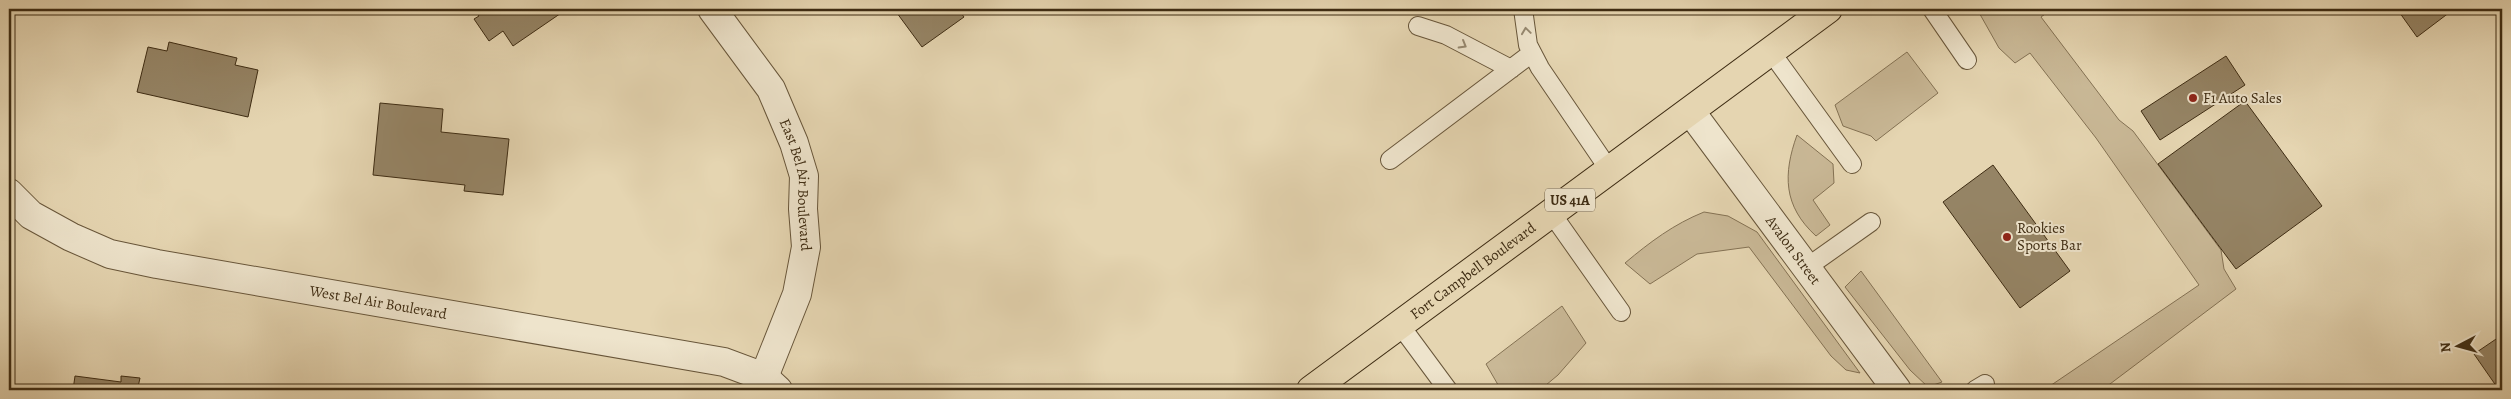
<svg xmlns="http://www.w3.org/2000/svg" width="2511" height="399" font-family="Alegreya,serif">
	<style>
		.green { fill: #c9b896; stroke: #847254 }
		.building { fill: #958465; stroke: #3e2c13 }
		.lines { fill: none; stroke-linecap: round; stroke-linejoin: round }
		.service-casing { stroke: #68563a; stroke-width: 20 }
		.minor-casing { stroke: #68563a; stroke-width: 30 }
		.trunk-casing { stroke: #3e2c13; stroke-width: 30 }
		.service { stroke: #eee4cc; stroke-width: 18 }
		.minor { stroke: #eee4cc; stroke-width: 28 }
		.trunk { stroke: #e5d5b1; stroke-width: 28 }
		.oneway { stroke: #968870 }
		.poi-dot { fill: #8f2418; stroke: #eee4cc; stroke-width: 2 }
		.labels { text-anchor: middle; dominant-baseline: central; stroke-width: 4; stroke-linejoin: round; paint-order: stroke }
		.shield { fill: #eee4cc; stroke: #73634a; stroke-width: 1 }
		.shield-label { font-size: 14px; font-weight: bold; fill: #3e2c13 }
		.poi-label { font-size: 15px; fill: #3e2c13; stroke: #eee4cc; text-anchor: start }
		.street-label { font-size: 15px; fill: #3e2c13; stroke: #eee4cc }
	</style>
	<rect width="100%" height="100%" fill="#e5d5b1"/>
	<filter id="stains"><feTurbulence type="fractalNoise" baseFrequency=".004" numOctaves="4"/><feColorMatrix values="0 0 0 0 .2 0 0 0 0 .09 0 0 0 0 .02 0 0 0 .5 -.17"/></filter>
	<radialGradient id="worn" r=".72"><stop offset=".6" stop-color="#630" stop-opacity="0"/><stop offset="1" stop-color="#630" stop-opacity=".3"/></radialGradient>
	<path class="green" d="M1977,9H2052L2041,17L2119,120L2133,131L2221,250L2224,269L2236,289L2102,390H2044L2199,285L2096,138L2030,53L2015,63L1999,48Z
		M1907,52L1938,93L1876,141L1871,136L1843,126L1835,105Z
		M1797,135L1833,164L1834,183L1813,200L1830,225L1816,236C1783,206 1783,174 1797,135Z
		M1704,212L1728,216L1757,232L1860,373L1846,370L1831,356L1749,247L1697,254L1650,284L1625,263C1650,242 1674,224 1704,212Z
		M1861,271L1942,382L1928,387L1910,370L1845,287Z
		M1562,306L1586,343L1558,375L1540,390H1501L1486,364Z"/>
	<path class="building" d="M474,9H567L513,46L503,31L489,41L474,19L479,16Z
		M894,9H958L964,17L922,47Z
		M2397,9H2454L2417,37Z
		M169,42L237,58L235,65L258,70L248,117L137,92L148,47L167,51Z
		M2226,56L2245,85L2160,140L2141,111Z
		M2245,101L2322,206L2236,269L2158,164Z
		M380,103L443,109L441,132L509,139L503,195L464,191L465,185L373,175Z
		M1993,165L2070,271L2020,308L1943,202Z
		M2502,335V388L2499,390L2474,354Z
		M75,376L121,382V376L140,378L138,387L165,390H73Z
		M9,386L18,387L17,390H9Z"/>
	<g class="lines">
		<defs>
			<path id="service" d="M1523,9L1528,45L1540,68L1610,171
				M1932,9L1967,60
				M1418,26L1446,35L1511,69
				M1771,52L1852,164
				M1390,160L1532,53
				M1552,214L1621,312
				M1806,268L1871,222
				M1400,325L1448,390
				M1975,390L1985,384"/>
			<g id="minor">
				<path id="s1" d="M712,9L771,89L794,143L804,176L803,209L806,247L797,294L764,377"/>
				<path id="s2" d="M1691,112L1897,390"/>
				<path id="s3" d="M9,193L31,215L71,237L110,254L157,264L724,362L764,377L778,390"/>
			</g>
			<g id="trunk">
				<path id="s4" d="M1311,390L1828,9"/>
			</g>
		</defs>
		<use href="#service" class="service-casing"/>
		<use href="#minor" class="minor-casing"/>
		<use href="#trunk" class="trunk-casing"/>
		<use href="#service" class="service"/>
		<use href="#minor" class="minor"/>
		<use href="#trunk" class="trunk"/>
	</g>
	<defs><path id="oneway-chevron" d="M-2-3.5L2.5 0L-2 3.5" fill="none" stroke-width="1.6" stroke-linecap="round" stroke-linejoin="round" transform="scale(1.25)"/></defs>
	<g class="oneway">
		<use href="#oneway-chevron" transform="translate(1526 31) rotate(-98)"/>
		<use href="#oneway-chevron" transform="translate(1463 45) rotate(30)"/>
	</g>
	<g class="poi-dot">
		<circle cx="2193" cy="98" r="5"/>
		<circle cx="2007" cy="237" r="5"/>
	</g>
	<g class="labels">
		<rect class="shield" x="1545" y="188.5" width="50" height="23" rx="4"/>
		<g class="shield-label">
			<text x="1570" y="200">US 41A</text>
		</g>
		<g class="poi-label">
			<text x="2203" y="98">F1 Auto Sales</text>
			<text x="2017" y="228">Rookies<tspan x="2017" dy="17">Sports Bar</tspan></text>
		</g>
		<g class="street-label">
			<text stroke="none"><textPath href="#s1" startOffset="200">East Bel Air Boulevard</textPath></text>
			<text stroke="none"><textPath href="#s2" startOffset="172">Avalon Street</textPath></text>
			<text stroke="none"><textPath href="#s4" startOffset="201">Fort Campbell Boulevard</textPath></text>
			<text stroke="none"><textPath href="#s3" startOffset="392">West Bel Air Boulevard</textPath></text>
		</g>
	</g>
	<rect width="2511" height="399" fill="none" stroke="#e5d5b1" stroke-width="30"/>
	<rect x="10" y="10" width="2491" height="379" fill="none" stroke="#3e2c13" stroke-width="2.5"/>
	<rect x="15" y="15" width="2481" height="369" fill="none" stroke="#3e2c13"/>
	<g transform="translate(2458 346) rotate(264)" stroke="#eee4cc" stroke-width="4" paint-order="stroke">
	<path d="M0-4L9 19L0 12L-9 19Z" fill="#3e2c13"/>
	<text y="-8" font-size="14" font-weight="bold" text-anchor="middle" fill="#3e2c13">N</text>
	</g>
	<rect width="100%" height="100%" filter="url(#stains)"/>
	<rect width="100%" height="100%" fill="url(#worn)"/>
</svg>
